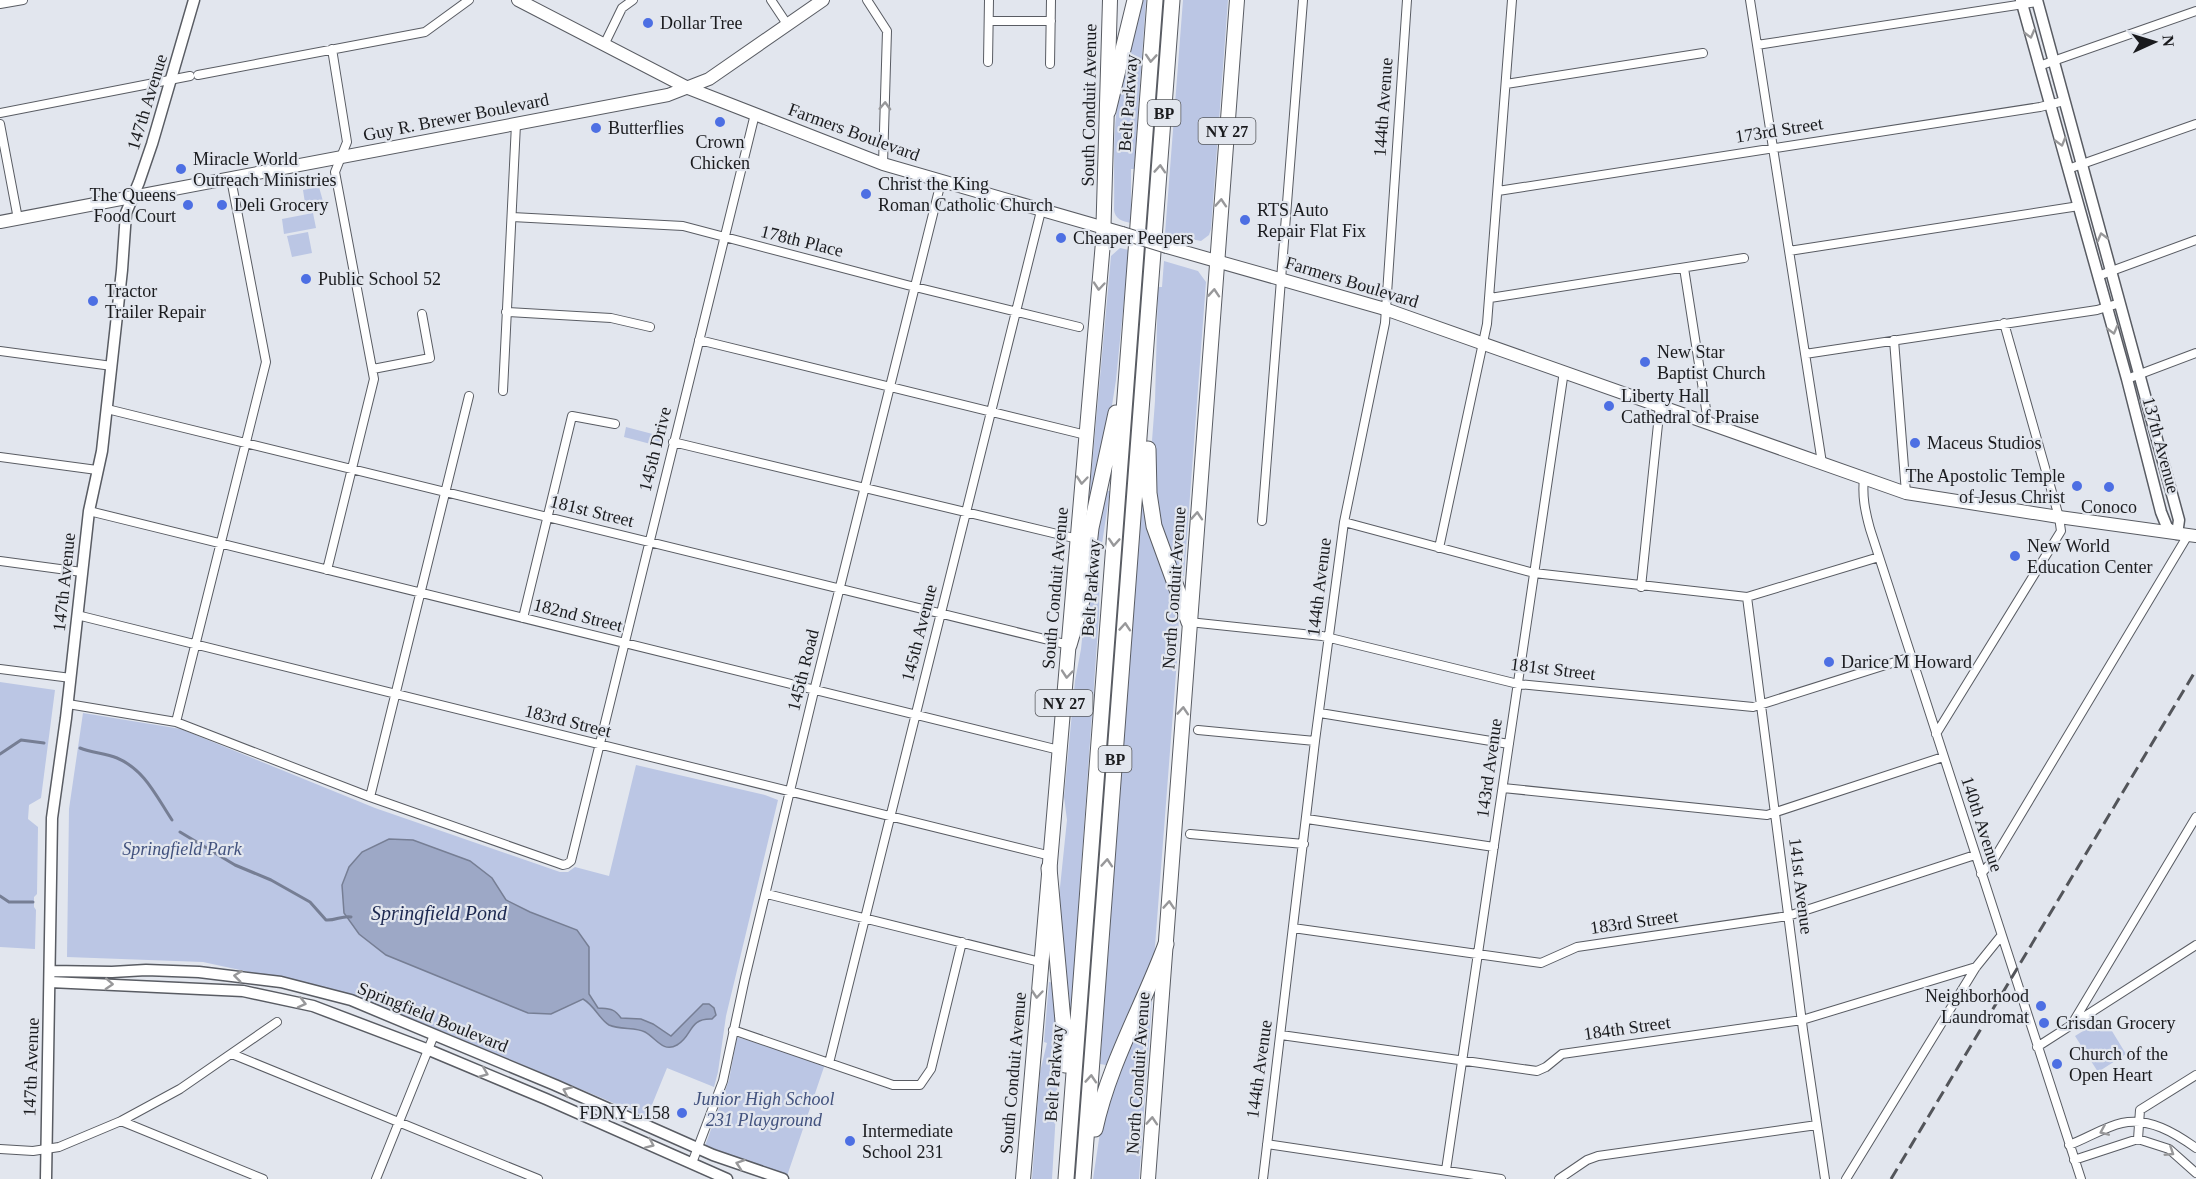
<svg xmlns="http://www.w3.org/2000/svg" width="2196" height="1179" font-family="Georgia,serif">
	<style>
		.green { fill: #bbc6e4 }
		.water { fill: #9da8c6; stroke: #767e94; stroke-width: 1.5 }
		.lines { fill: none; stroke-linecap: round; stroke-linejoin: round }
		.stream { stroke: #767e94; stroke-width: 3 }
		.minor-casing { stroke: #595c63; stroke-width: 10 }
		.tertiary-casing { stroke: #595c63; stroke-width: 13 }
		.secondary-casing { stroke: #595c63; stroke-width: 14 }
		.primary-casing { stroke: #595c63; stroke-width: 16 }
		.motorway-casing { stroke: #595c63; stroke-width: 17 }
		.minor { stroke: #fff; stroke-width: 8 }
		.tertiary { stroke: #fff; stroke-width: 10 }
		.secondary { stroke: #fff; stroke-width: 12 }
		.primary { stroke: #fff; stroke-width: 14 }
		.motorway { stroke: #fff; stroke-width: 15 }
		.rail { stroke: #53555a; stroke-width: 3; stroke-dasharray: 12 6; stroke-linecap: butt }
		.secondary-bridge-casing { stroke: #595c63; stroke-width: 14; stroke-linecap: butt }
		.secondary-bridge { stroke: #fff; stroke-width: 12 }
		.oneway { stroke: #98989a }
		.poi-dot { fill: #4d6fe3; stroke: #e2e6ee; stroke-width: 2 }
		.labels { text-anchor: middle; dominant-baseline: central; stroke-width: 4.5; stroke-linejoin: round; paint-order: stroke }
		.shield { fill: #e2e6ee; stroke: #56585c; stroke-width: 1.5 }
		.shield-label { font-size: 16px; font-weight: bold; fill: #1a1b1e }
		.poi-label { font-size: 18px; fill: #1a1b1e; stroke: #e2e6ee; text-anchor: start }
		.street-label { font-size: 18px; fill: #1a1b1e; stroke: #e2e6ee }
		.park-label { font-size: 18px; font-style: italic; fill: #42527e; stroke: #e2e6ee }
		.water-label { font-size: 20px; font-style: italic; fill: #1b274f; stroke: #e2e6ee }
	</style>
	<rect width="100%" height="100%" fill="#e2e6ee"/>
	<path class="green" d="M1140,0H1146L1134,169H1131V223C1122,221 1115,219 1114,210C1115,175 1111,118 1122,86L1118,84Z
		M1183,0H1228L1211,229L1209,235L1201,241L1165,234Z
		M319,187L324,205L309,208L308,203H305L303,190Z
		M313,213L316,228L284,234L282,219Z
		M308,232L312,253L292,257L287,236Z
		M1120,248L1129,250L1116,380L1107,437L1088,510L1111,256Z
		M1164,261L1198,271L1206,282L1184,576H1177L1158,525L1151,454L1155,401L1158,287H1162Z
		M626,427L664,437L662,447L624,437Z
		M1106,491H1110L1100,557L1099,614L1071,1012L1067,1013L1059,897L1067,820L1064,797L1075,681L1081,649L1090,559Z
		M1142,496L1178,610L1179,634L1154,959L1148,983L1106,1065L1100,1064Z
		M0,682L55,690L41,798L29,805L28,819L38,827L37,894L34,897V907L36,910L35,949L0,947Z
		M83,713L181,729L375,808L560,872H568L575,867L609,876L636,765L765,795L778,800L726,1016L718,1072L714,1087L667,1068L647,1117L442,1031L328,989L203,962L67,957L69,809Z
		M1049,982L1054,983L1059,1062L1052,1179H1032L1040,1072L1047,1043L1044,1042Z
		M1152,1001L1139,1179H1093L1105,1099L1150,1002Z
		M2104,1018L2126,1054L2098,1072L2075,1036Z
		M737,1037L825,1064L787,1176L705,1146L729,1080Z"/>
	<path class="water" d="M389,839L413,840L470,861L492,878L506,900L530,912L577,930L589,947V994L598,1008C610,1009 614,1008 621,1018L641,1019L653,1024L671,1036L703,1004H709L714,1008L716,1015L712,1019C688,1018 693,1036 677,1045C663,1053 656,1038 645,1032C636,1027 620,1030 609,1025C600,1020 595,1006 583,999L551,1014L528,1013L386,955L359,934L344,913L342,885L349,867L362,852Z"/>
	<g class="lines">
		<path class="stream" d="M80,748C92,753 105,753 117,758C145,770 156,796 172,820
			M0,754L21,740L44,743
			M180,832L235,865L271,880L310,902L326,920C335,921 343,915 351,917
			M0,896L9,902H33"/>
		<defs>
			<path id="minor" d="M771,0L787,24
				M867,0L887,31L883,164
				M1750,0L1822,463
				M0,4L23,0
				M989,21H1051
				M604,45L622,8L633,0
				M1757,45L2037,2
				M988,62L989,0
				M1050,64L1051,0
				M2039,66L2196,11
				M198,75L425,32L469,0
				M1506,84L1703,53
				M0,113L190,76
				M0,124L18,219
				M2068,169L2196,124
				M1498,191L2040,107L2064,101
				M512,217L683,226L907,285L1079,327
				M1789,251L2079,206
				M1684,268L1708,422
				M2098,276L2196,240
				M1490,298L1744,258
				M506,312L611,318L650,327
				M699,340L1086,435
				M1894,340L1906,493
				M0,351L112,366
				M1805,354L2097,310L2120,303
				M373,369L430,358L422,314
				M2127,379L2196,353
				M503,391L516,124
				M107,409L1069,645
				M673,442L1078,539
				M0,457L97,470
				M1864,478C1862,496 1865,511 1870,529L2081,1179
				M89,511L1059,750
				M1262,521L1303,0
				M1344,522L1534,573L1747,597L1879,557
				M1439,548L1487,324L1512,0
				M0,561L82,572
				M327,570L374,379L335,172L347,142L332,49
				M1641,587L1660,405
				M1747,597L1803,1030L1825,1179
				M77,615L1051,856
				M523,618L572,416L615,424
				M1189,622L1322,636L1518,684L1753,707L1911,657
				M0,669L71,678
				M68,704L176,722L370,797L563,865L567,864L571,861L755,114
				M1320,713L1509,744
				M176,722L266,362L231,179
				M1198,730L1315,741
				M1936,734L2061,531L2059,517L2004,323
				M1503,788L1767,815L1943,757
				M370,797L469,396
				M1307,819L1494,847
				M1190,834L1304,844
				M1981,874L1994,859L2188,535
				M767,894L1040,962
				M1293,928L1541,963L1577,947L1788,916L1975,855
				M2072,1024L2196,817
				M733,1030L893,1085H920L931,1069L962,942
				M1281,1035L1537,1071L1546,1067L1562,1054L1802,1020L1976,967
				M2037,1047L2196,945
				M232,1054L538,1179
				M829,1063L1041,211
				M121,1121L263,1179
				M2138,1139L2140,1110L2196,1075
				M1267,1144L1501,1179
				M2069,1145C2086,1139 2104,1127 2122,1123C2149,1117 2175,1133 2196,1148
				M0,1149L33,1151L59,1147L121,1121L180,1089L277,1022
				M2074,1160L2138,1139L2169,1149L2196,1173
				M692,1163L723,1081L745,978L814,691L941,182
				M1446,1170L1564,371
				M376,1179L434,1035
				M1263,1179L1315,741L1344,522L1385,323L1407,0
				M1559,1179L1587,1160L1598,1156L1817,1125
				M1846,1179L1976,967L2001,936"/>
			<path id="tertiary" d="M2021,0L2127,379L2161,512L2167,527L2177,534
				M2037,0L2179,520L2177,534
				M51,971L112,972L146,970L199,972L281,982L351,1000L555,1085L713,1155L783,1179
				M50,982L243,991L313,1006L429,1050L546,1099L727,1179
				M46,1179L52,818L66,718L89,511L102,451L122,270L126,213L139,182L152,144L194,0"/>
			<path id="secondary" d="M518,0L688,88L883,164L1122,233
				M0,222L668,95L709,79L823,0
				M1167,247L1385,309L1906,493L2059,517L2196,536"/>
			<path id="primary" d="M1023,1179L1103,242L1110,0
				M1148,1179L1237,0"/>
			<path id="motorway" d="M1108,111L1135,0
				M1148,449L1149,493L1154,526L1189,622
				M1069,645L1083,597L1091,528L1116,413
				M1049,868L1064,1032L1065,1065
				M1095,1129C1109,1064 1143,1006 1166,944
				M1066,1179L1155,0
				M1083,1179L1172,0"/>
		</defs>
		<use href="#minor" class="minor-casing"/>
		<use href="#tertiary" class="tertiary-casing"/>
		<use href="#secondary" class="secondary-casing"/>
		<use href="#primary" class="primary-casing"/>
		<use href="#motorway" class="motorway-casing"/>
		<use href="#minor" class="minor"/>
		<use href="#tertiary" class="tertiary"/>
		<use href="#secondary" class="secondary"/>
		<use href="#primary" class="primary"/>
		<use href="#motorway" class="motorway"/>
		<path class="rail" d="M1891,1179L2196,670"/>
		<defs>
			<path id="secondary-bridge" d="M1122,233L1167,247"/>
		</defs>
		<use href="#secondary-bridge" class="secondary-bridge-casing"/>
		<use href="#secondary-bridge" class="secondary-bridge"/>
	</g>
	<defs><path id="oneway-chevron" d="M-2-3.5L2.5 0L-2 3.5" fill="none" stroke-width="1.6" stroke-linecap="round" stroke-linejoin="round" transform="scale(1.5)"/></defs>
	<g class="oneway">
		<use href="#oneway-chevron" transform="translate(2030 34) rotate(75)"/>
		<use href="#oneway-chevron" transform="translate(1151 58) rotate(94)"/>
		<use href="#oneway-chevron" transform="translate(885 106) rotate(-88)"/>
		<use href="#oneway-chevron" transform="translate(2061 142) rotate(74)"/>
		<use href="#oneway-chevron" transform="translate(1160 169) rotate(-86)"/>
		<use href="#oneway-chevron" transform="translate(1221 203) rotate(-86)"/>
		<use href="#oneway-chevron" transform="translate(2102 237) rotate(-105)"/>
		<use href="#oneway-chevron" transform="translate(1099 286) rotate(95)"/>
		<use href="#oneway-chevron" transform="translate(1214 293) rotate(-86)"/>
		<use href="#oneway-chevron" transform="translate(2113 330) rotate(75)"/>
		<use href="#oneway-chevron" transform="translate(1082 480) rotate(95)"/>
		<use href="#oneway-chevron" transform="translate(1197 516) rotate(-86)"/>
		<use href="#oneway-chevron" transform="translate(1114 542) rotate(94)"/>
		<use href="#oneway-chevron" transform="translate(1125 627) rotate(-86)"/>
		<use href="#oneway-chevron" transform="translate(1067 674) rotate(95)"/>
		<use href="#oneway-chevron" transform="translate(1183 711) rotate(-86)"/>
		<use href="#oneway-chevron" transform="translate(1107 863) rotate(-86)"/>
		<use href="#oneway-chevron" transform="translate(1169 905) rotate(-86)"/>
		<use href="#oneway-chevron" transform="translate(238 976) rotate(-173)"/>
		<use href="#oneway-chevron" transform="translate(109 984) rotate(3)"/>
		<use href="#oneway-chevron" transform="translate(1037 994) rotate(95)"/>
		<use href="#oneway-chevron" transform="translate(302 1003) rotate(14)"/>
		<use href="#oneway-chevron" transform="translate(484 1073) rotate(22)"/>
		<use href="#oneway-chevron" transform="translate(1091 1079) rotate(-86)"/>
		<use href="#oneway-chevron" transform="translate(567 1091) rotate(-156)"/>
		<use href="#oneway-chevron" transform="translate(1152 1121) rotate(-86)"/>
		<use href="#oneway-chevron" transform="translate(2104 1131) rotate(157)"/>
		<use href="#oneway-chevron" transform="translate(650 1144) rotate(24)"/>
		<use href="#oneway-chevron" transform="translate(2170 1152) rotate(33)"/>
		<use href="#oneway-chevron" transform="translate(740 1164) rotate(-161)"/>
	</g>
	<g class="poi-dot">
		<circle cx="648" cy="23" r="6"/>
		<circle cx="720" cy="122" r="6"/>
		<circle cx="596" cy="128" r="6"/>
		<circle cx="181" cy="169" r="6"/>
		<circle cx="866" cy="194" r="6"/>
		<circle cx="188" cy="205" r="6"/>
		<circle cx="222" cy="205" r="6"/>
		<circle cx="1245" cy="220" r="6"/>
		<circle cx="1061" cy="238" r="6"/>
		<circle cx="306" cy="279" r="6"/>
		<circle cx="93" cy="301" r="6"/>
		<circle cx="1645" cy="362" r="6"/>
		<circle cx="1609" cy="406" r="6"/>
		<circle cx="1915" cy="443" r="6"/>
		<circle cx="2077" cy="486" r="6"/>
		<circle cx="2109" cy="487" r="6"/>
		<circle cx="2015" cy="556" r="6"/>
		<circle cx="1829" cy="662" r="6"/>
		<circle cx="2041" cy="1006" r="6"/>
		<circle cx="2044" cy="1023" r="6"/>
		<circle cx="2057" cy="1064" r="6"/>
		<circle cx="682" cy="1113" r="6"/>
		<circle cx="850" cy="1141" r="6"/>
	</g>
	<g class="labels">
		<g class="shield">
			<rect x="1147.5" y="100" width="33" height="26" rx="4.5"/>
			<rect x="1198.5" y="118" width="57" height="26" rx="4.5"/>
			<rect x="1035.5" y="690" width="57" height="26" rx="4.5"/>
			<rect x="1098.5" y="746" width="33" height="26" rx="4.5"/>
		</g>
		<g class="shield-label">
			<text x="1164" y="113">BP</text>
			<text x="1227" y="131">NY 27</text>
			<text x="1064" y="703">NY 27</text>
			<text x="1115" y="759">BP</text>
		</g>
		<g class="poi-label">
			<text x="660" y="23">Dollar Tree</text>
			<text x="608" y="128">Butterflies</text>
			<text x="720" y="142" text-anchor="middle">Crown<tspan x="720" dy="21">Chicken</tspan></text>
			<text x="193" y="159">Miracle World<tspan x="193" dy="21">Outreach Ministries</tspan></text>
			<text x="878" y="184">Christ the King<tspan x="878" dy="21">Roman Catholic Church</tspan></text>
			<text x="176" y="195" text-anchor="end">The Queens<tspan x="176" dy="21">Food Court</tspan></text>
			<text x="234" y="205">Deli Grocery</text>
			<text x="1257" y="210">RTS Auto<tspan x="1257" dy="21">Repair Flat Fix</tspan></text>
			<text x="1073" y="238">Cheaper Peepers</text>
			<text x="318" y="279">Public School 52</text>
			<text x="105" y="291">Tractor<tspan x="105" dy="21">Trailer Repair</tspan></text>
			<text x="1657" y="352">New Star<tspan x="1657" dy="21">Baptist Church</tspan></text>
			<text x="1621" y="396">Liberty Hall<tspan x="1621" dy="21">Cathedral of Praise</tspan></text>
			<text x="1927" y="443">Maceus Studios</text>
			<text x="2065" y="476" text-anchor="end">The Apostolic Temple<tspan x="2065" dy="21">of Jesus Christ</tspan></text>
			<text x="2109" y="507" text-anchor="middle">Conoco</text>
			<text x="2027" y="546">New World<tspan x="2027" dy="21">Education Center</tspan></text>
			<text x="1841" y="662">Darice M Howard</text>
			<text x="2029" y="996" text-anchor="end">Neighborhood<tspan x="2029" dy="21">Laundromat</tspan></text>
			<text x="2056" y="1023">Crisdan Grocery</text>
			<text x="2069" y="1054">Church of the<tspan x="2069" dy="21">Open Heart</tspan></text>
			<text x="670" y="1113" text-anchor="end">FDNY L158</text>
			<text x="862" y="1131">Intermediate<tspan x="862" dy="21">School 231</tspan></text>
		</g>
		<g class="street-label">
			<text transform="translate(147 102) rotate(-73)">147th Avenue</text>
			<text transform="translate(1128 103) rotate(-86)">Belt Parkway</text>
			<text transform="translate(1089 105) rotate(-89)">South Conduit Avenue</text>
			<text transform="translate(1383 107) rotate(-86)">144th Avenue</text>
			<text transform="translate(456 117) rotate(-11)">Guy R. Brewer Boulevard</text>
			<text transform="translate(1779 130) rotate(-9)">173rd Street</text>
			<text transform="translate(854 132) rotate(20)">Farmers Boulevard</text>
			<text transform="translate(802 241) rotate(14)">178th Place</text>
			<text transform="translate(1352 282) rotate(17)">Farmers Boulevard</text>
			<text transform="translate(2161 445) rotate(75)">137th Avenue</text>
			<text transform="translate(655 449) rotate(-76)">145th Drive</text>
			<text transform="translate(592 511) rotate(14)">181st Street</text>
			<text transform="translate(64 582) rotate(-84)">147th Avenue</text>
			<text transform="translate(1319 587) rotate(-83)">144th Avenue</text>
			<text transform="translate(1055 588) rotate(-85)">South Conduit Avenue</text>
			<text transform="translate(1091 588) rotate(-86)">Belt Parkway</text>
			<text transform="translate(1174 588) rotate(-86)">North Conduit Avenue</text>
			<text transform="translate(578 615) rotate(14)">182nd Street</text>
			<text transform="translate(919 633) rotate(-76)">145th Avenue</text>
			<text transform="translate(1553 669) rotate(7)">181st Street</text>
			<text transform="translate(803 670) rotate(-76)">145th Road</text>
			<text transform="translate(568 721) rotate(14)">183rd Street</text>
			<text transform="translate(1489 768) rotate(-82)">143rd Avenue</text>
			<text transform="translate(1982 824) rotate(72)">140th Avenue</text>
			<text transform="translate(1801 886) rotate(83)">141st Avenue</text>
			<text transform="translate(1634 922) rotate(-8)">183rd Street</text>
			<text transform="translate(433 1017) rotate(22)">Springfield Boulevard</text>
			<text transform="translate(1627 1028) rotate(-8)">184th Street</text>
			<text transform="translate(31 1067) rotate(-88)">147th Avenue</text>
			<text transform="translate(1259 1069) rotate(-82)">144th Avenue</text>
			<text transform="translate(1013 1073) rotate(-85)">South Conduit Avenue</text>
			<text transform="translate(1054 1073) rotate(-86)">Belt Parkway</text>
			<text transform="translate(1138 1073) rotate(-86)">North Conduit Avenue</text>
		</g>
		<g class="park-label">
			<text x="182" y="849">Springfield Park</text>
			<text x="764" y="1099">Junior High School<tspan x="764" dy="21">231 Playground</tspan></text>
		</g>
		<g class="water-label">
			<text x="439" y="913">Springfield Pond</text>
		</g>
	</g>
	<g transform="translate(2154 42) rotate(86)" stroke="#e2e6ee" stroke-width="4.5" paint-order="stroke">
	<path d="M0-4.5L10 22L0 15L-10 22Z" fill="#1a1b1e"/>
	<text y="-9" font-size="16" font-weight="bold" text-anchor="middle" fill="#1a1b1e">N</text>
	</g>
</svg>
